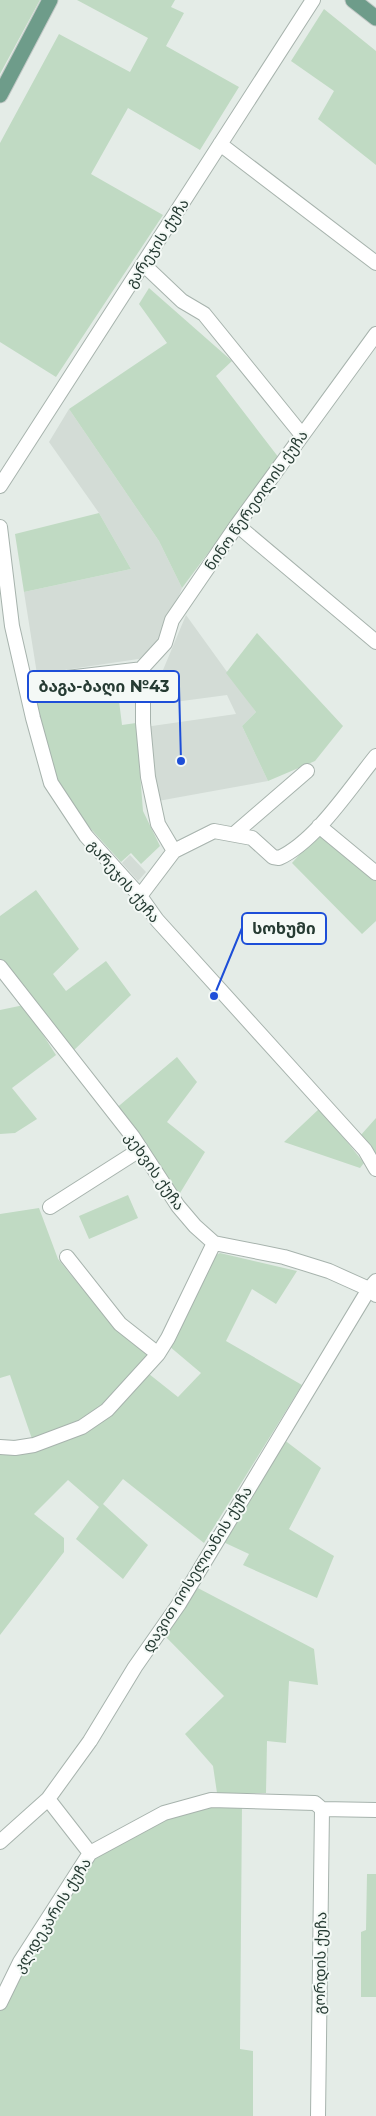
<svg xmlns="http://www.w3.org/2000/svg" width="376" height="2116" font-family="Montserrat,'Noto Sans Georgian',sans-serif">
	<style>
		.built { fill: #d3dcd6 }
		.green { fill: #c0dac3 }
		.lines { fill: none; stroke-linecap: round; stroke-linejoin: round }
		.minor-casing { stroke: #a7b3ad; stroke-width: 16 }
		.major-casing { stroke: #c2c8c6; stroke-width: 17 }
		.minor { stroke: #fff; stroke-width: 14 }
		.major { stroke: #6e9c8a; stroke-width: 15 }
		.labels { text-anchor: middle; dominant-baseline: central; stroke-width: 4; stroke-linejoin: round; paint-order: stroke }
		.street-label { font-size: 15px; fill: #263b33; stroke: #f4f9f6 }
		.leader { fill: none; stroke: #1d4ed8; stroke-width: 2 }
		.callout-dot { fill: #1d4ed8; stroke: #f4f9f6; stroke-width: 2 }
		.callout { fill: #f4f9f6; stroke: #1d4ed8; stroke-width: 2 }
		.callout-label { font-size: 16px; text-anchor: middle; font-weight: bold; fill: #263b33 }
	</style>
	<rect width="100%" height="100%" fill="#e4ece7"/>
	<path class="built" d="M69,409L159,541L182,588L160,644L145,658L37,674L24,592L131,569L99,513L49,442Z
		M186,615L256,712L242,726L268,781L158,801L145,727L236,714L227,695L167,703L163,670Z
		M130,855L146,872L138,881L122,863Z"/>
	<path class="green" d="M0,0H40L0,74Z
		M77,0H175L171,7L184,13L166,46L239,87L200,150L128,108L91,174L163,215L56,377L0,342V143L59,34L130,72L148,38Z
		M324,9L376,51V165L318,119L334,91L291,61Z
		M149,288L232,361L216,376L279,458L182,588L159,541L69,409L167,343L139,304Z
		M99,513L131,569L24,592L15,534Z
		M257,633L343,726L315,761L268,781L242,726L256,712L226,673Z
		M117,685L122,725L136,723L143,811L160,846L141,864L131,853L121,862L70,806L55,781L31,695Z
		M316,836L324,837L376,878V921L362,934L292,863Z
		M36,890L79,949L53,974L66,991L106,961L131,995L71,1053L0,963V916Z
		M24,1005L56,1055L12,1088L37,1119L15,1133L0,1134V1010Z
		M177,1057L197,1082L167,1122L205,1152L177,1198L114,1110Z
		M320,1108L364,1163L360,1168L284,1142Z
		M376,1118V1156L360,1136Z
		M128,1195L138,1218L89,1239L79,1216Z
		M39,1208L58,1259L113,1326L151,1356L137,1372L87,1419L32,1439L10,1375L0,1378V1214Z
		M220,1253L297,1271L276,1304L252,1289L226,1341L302,1385L204,1543L123,1479L103,1504L148,1545L123,1579L76,1539L99,1507L68,1480L34,1514L64,1538V1552L0,1635V1453L71,1437L149,1374L178,1397L201,1373L169,1346L214,1256Z
		M283,1439L321,1468L289,1529L334,1556L317,1598L243,1565L249,1554L221,1541Z
		M194,1586L314,1649L318,1685L289,1681L286,1743L267,1741L266,1793H217L213,1766L185,1734L224,1696L163,1634Z
		M242,1804L240,2049L253,2051V2116H0V1985L10,1994L30,1956L93,1857L167,1819L211,1806Z
		M367,1874H376V1997H361V1932L366,1930Z"/>
	<g class="lines">
		<defs>
			<path id="minor" d="M220,144L376,263
				M143,264L182,301L204,314L302,435
				M0,486L313,0
				M237,525L376,642
				M0,527L12,626L33,718L51,783L86,836L140,896L157,920L365,1150L376,1169
				M25,683L143,669
				M319,826L376,873
				M234,834L307,771
				M174,851L158,824L148,777L143,723V667L165,643L172,620L237,525L376,334
				M140,896L174,851L214,831L252,838L273,857L279,858C316,841 350,788 376,756
				M0,967L133,1137L178,1206L195,1226L214,1243L284,1257L329,1271L369,1289L376,1295
				M50,1207L141,1149
				M67,1257L120,1324L158,1354
				M0,1447L15,1448L34,1445L82,1427L107,1410L158,1354L168,1338L214,1243
				M48,1799L90,1853
				M0,1842L48,1799L90,1741L135,1667L179,1604L369,1289L376,1281
				M0,2003L20,1962L90,1853L164,1813L211,1800L315,1803L322,1809L376,1810
				M318,2116L322,1809"/>
			<path id="major" d="M353,0L376,18
				M0,95L50,0"/>
		</defs>
		<use href="#minor" class="minor-casing"/>
		<use href="#major" class="major-casing"/>
		<use href="#minor" class="minor"/>
		<use href="#major" class="major"/>
	</g>
	<g class="labels">
		<g class="street-label">
			<text transform="translate(157 243) rotate(-57)">გარეჯის ქუჩა</text>
			<text transform="translate(256 500) rotate(-55)">ნინო წერეთლის ქუჩა</text>
			<text transform="translate(124 881) rotate(50)">გარეჯის ქუჩა</text>
			<text transform="translate(155 1171) rotate(55)">კეხვის ქუჩა</text>
			<text transform="translate(197 1569) rotate(-58)">დავით იოსელიანის ქუჩა</text>
			<text transform="translate(52 1915) rotate(-58)">კლდეკარის ქუჩა</text>
			<text transform="translate(320 1963) rotate(-89)">გორდის ქუჩა</text>
		</g>
	</g>
	<path class="leader" d="M181 761L179 686M214 996L242 928"/>
	<g class="callout-dot">
		<circle cx="181" cy="761" r="5"/>
		<circle cx="214" cy="996" r="5"/>
	</g>
	<g class="callout">
		<rect x="28" y="671" width="151" height="31" rx="5"/>
		<rect x="242" y="913" width="84" height="31" rx="5"/>
	</g>
	<g class="callout-label">
		<text x="104" y="692">ბაგა-ბაღი №43</text>
		<text x="284" y="934">სოხუმი</text>
	</g>
</svg>
